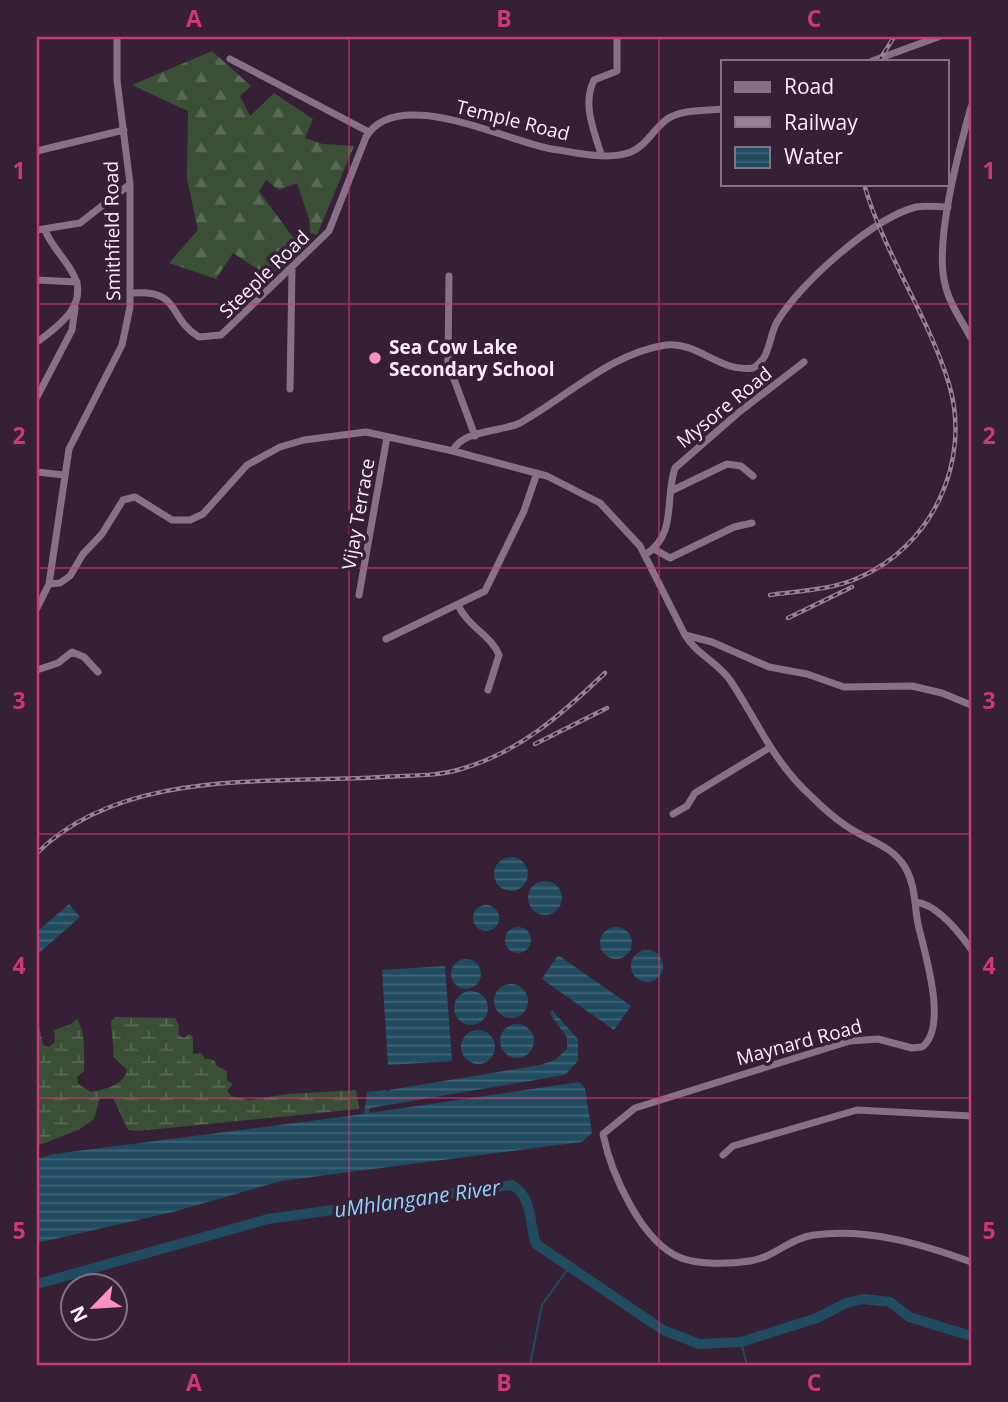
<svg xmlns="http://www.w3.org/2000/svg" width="1008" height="1402" font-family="'Open Sans',sans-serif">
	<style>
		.forest { fill: url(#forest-firs) }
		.wetland { fill: url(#wetland-marsh) }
		.water { fill: url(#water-rules) }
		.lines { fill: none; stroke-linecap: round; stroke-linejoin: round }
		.stream { stroke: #214b5f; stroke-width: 2 }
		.river { stroke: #214b5f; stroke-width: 10 }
		.minor { stroke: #897089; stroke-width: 7 }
		.rail-casing { stroke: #958395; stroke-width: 4.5 }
		.rail { stroke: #352035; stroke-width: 2; stroke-dasharray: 5; stroke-linecap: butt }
		.grid { fill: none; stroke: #cb3873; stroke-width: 2; stroke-opacity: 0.55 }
		.poi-dot { fill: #fc8fc3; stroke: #352035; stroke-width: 2.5 }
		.labels { text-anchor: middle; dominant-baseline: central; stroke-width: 7; stroke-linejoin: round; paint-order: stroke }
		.street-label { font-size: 19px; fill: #fbedfb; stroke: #352035 }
		.poi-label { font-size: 19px; font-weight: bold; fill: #fbedfb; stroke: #352035; text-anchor: start }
		.water-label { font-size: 21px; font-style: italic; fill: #8bd2f6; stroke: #352035 }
		.neatline { fill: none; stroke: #cb3873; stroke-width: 2.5 }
		.grid-label { font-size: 23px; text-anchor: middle; font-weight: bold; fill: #cb3873 }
	</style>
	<defs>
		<pattern id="forest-firs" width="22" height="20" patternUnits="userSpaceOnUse" patternTransform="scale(1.75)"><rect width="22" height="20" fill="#3b4f36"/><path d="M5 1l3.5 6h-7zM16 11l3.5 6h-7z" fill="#586954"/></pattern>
		<pattern id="wetland-marsh" width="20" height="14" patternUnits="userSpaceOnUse" patternTransform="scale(1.75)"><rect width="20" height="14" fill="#3b4f36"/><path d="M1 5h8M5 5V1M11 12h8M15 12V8" fill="none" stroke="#586954"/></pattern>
		<pattern id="water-rules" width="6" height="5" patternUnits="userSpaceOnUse" patternTransform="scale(1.75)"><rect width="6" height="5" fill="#214b5f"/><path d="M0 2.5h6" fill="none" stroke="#426577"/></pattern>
	</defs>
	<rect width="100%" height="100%" fill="#352035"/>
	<path class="forest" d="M212,51L251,86L240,96L250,116L274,93L313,119L305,138L323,144L354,146L317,235L310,233L309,219L297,183L279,190L266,180L259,191L303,251L270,277L233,253L216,279L169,263L198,230L187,179L188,111L132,85Z"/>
	<path class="wetland" d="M37,1015L43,1045L49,1047L55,1042L54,1030L71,1024L77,1019C86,1033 84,1054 84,1071L77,1077L78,1084L91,1092C106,1089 124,1085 127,1070L114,1057L111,1022L115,1017L175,1018L179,1026L178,1034L184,1038L189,1034L193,1037V1054L201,1053L205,1059L214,1060L217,1066L227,1071V1080L233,1084L227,1091L231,1096L249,1100L288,1094L356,1090L359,1109L138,1131L128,1130L113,1098H100L94,1119L80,1129L37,1146Z"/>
	<path class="water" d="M494 874a17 17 0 1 1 34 0a17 17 0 1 1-34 0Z
		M528 898a17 17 0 1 1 34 0a17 17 0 1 1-34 0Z
		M69,904L80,917L39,953L37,932Z
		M473 918a13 13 0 1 1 26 0a13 13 0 1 1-26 0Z
		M505 940a13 13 0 1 1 26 0a13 13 0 1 1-26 0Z
		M600 943a16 16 0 1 1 32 0a16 16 0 1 1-32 0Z
		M631 966a16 16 0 1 1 32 0a16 16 0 1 1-32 0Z
		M558,955L631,1006L614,1030L542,979Z
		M451 974a15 15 0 1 1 30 0a15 15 0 1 1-30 0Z
		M445,966L452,1061L388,1065L382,970Z
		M494 1001a17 17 0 1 1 34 0a17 17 0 1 1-34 0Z
		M454 1008a17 17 0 1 1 34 0a17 17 0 1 1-34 0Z
		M552,1010L578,1039V1061L565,1075L370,1108L369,1113L579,1082L585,1088L592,1133L582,1142L281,1181L173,1212L37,1243V1159L54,1154L364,1114L367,1092L386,1090L389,1092V1090L540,1065L555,1060L567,1049V1037L550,1014Z
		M500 1041a17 17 0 1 1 34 0a17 17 0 1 1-34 0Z
		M461 1047a17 17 0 1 1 34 0a17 17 0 1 1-34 0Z"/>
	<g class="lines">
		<path class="stream" d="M741,1342L747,1365
			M530,1365L542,1305L570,1266"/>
		<path class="river" d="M37,1284L268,1219L512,1185C533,1197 529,1223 536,1244L663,1330L699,1344L741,1342L817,1318L846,1303L863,1299L890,1302L909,1317L971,1336"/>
		<path class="minor" d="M230,59L369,132
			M872,61L938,37
			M971,107C959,150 934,242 945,284C949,303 962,321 971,338
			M37,151L124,130
			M601,154C594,131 582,104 594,80L617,71V37
			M37,230L80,223L130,184
			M449,276L448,363L475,436
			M37,280L77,282
			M132,293C182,289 167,318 199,337L221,335L329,231L366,137C397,84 508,142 552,149C575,152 608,161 631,152C647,145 653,130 666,120C679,109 706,111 723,109
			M37,342C59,326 91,303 72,272C64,257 51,246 45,230
			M290,389L292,269
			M37,397L72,330L75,308
			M453,451C461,430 502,432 520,423C567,397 611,353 666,345C697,341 720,373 753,368C771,358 768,338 777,322C799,284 873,218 916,207C926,205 938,207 948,207
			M37,472L64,475
			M671,491L727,464L741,466L753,476
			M654,549L670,558L734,527L752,523
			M645,555C678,534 664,500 675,468L738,413L804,362
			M49,584L60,583L70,576L83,554L102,534L123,500L135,497L172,520H190L203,514L247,465L280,447L304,440L366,432L453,451L547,476L600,503L640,546L685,635L712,642L769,667L807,674L844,687L912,686L942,693L971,705
			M359,595L387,437
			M458,605C468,627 492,636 499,655L488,690
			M37,608L49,584L69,449L122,345L130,307V184L117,80V37
			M685,635C696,654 717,662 730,680C758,722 773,762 812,797C822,807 833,817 845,825C865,840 891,844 905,867C916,886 914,904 918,924C924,951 949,1027 922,1047L912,1048L878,1039L850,1041L635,1108L603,1134C611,1173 641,1242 681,1258C700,1265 730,1264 750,1261C773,1258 790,1238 814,1235C868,1228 922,1244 971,1262
			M386,639L485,591L524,511L537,473
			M37,670L58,663L72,652L84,657L98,672
			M673,814L687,806L695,793L769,748
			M916,902C938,905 959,932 971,949
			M723,1155L733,1146L857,1110L971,1116"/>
		<defs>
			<path id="rail" d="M879,61L894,37
				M770,595C799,591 831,590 858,578C932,547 972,461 949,384C928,315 884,254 864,184
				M788,618L852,587
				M535,744L607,708
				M37,853C123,768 270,784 382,777C408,775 436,777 461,769C520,752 562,714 605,673"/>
		</defs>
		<use href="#rail" class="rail-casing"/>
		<use href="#rail" class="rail"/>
	</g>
	<path class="grid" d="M349,37V1365M659,37V1365M37,304H971M37,568H971M37,834H971M37,1098H971"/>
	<circle class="poi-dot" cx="375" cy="358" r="7"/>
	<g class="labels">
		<g class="street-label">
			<text transform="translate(513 120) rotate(14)">Temple Road</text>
			<text transform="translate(112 231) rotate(-91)">Smithfield Road</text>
			<text transform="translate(264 274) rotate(-44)">Steeple Road</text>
			<text transform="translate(724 407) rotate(-39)">Mysore Road</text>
			<text transform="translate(358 514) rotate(-80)">Vijay Terrace</text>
			<text transform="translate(799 1042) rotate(-15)">Maynard Road</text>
		</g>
		<g class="poi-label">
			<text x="389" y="347">Sea Cow Lake<tspan x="389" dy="22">Secondary School</tspan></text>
		</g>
		<g class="water-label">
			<text transform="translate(417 1198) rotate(-8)">uMhlangane River</text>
		</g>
	</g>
	<rect width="1008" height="1402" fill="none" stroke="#352035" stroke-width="77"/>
	<rect x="721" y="60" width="228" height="126" fill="#352035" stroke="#847284" stroke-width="2"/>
	<rect x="735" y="82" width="35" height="10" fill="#897089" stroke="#847284" stroke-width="2"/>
	<text x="784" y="94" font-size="21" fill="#fbedfb">Road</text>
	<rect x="735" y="117" width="35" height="10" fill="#958395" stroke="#847284" stroke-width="2"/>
	<text x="784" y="130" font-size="21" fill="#fbedfb">Railway</text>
	<rect x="735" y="147" width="35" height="21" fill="url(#water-rules)" stroke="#847284" stroke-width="2"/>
	<text x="784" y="164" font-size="21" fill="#fbedfb">Water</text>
	<g transform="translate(94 1307) rotate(245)"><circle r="33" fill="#352035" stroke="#847284" stroke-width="2"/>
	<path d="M0-5L12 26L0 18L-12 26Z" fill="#fc8fc3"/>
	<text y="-10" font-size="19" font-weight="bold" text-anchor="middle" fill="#fbedfb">N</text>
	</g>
	<rect x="38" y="38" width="932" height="1326" class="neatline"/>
	<g class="grid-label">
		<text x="194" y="27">A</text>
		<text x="504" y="27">B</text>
		<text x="814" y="27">C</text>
		<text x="19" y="179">1</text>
		<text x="989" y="179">1</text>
		<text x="19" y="444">2</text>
		<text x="989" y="444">2</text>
		<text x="19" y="709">3</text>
		<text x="989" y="709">3</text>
		<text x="19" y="974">4</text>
		<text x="989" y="974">4</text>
		<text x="19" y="1239">5</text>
		<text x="989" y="1239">5</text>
		<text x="194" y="1391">A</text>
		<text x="504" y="1391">B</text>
		<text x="814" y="1391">C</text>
	</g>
</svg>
